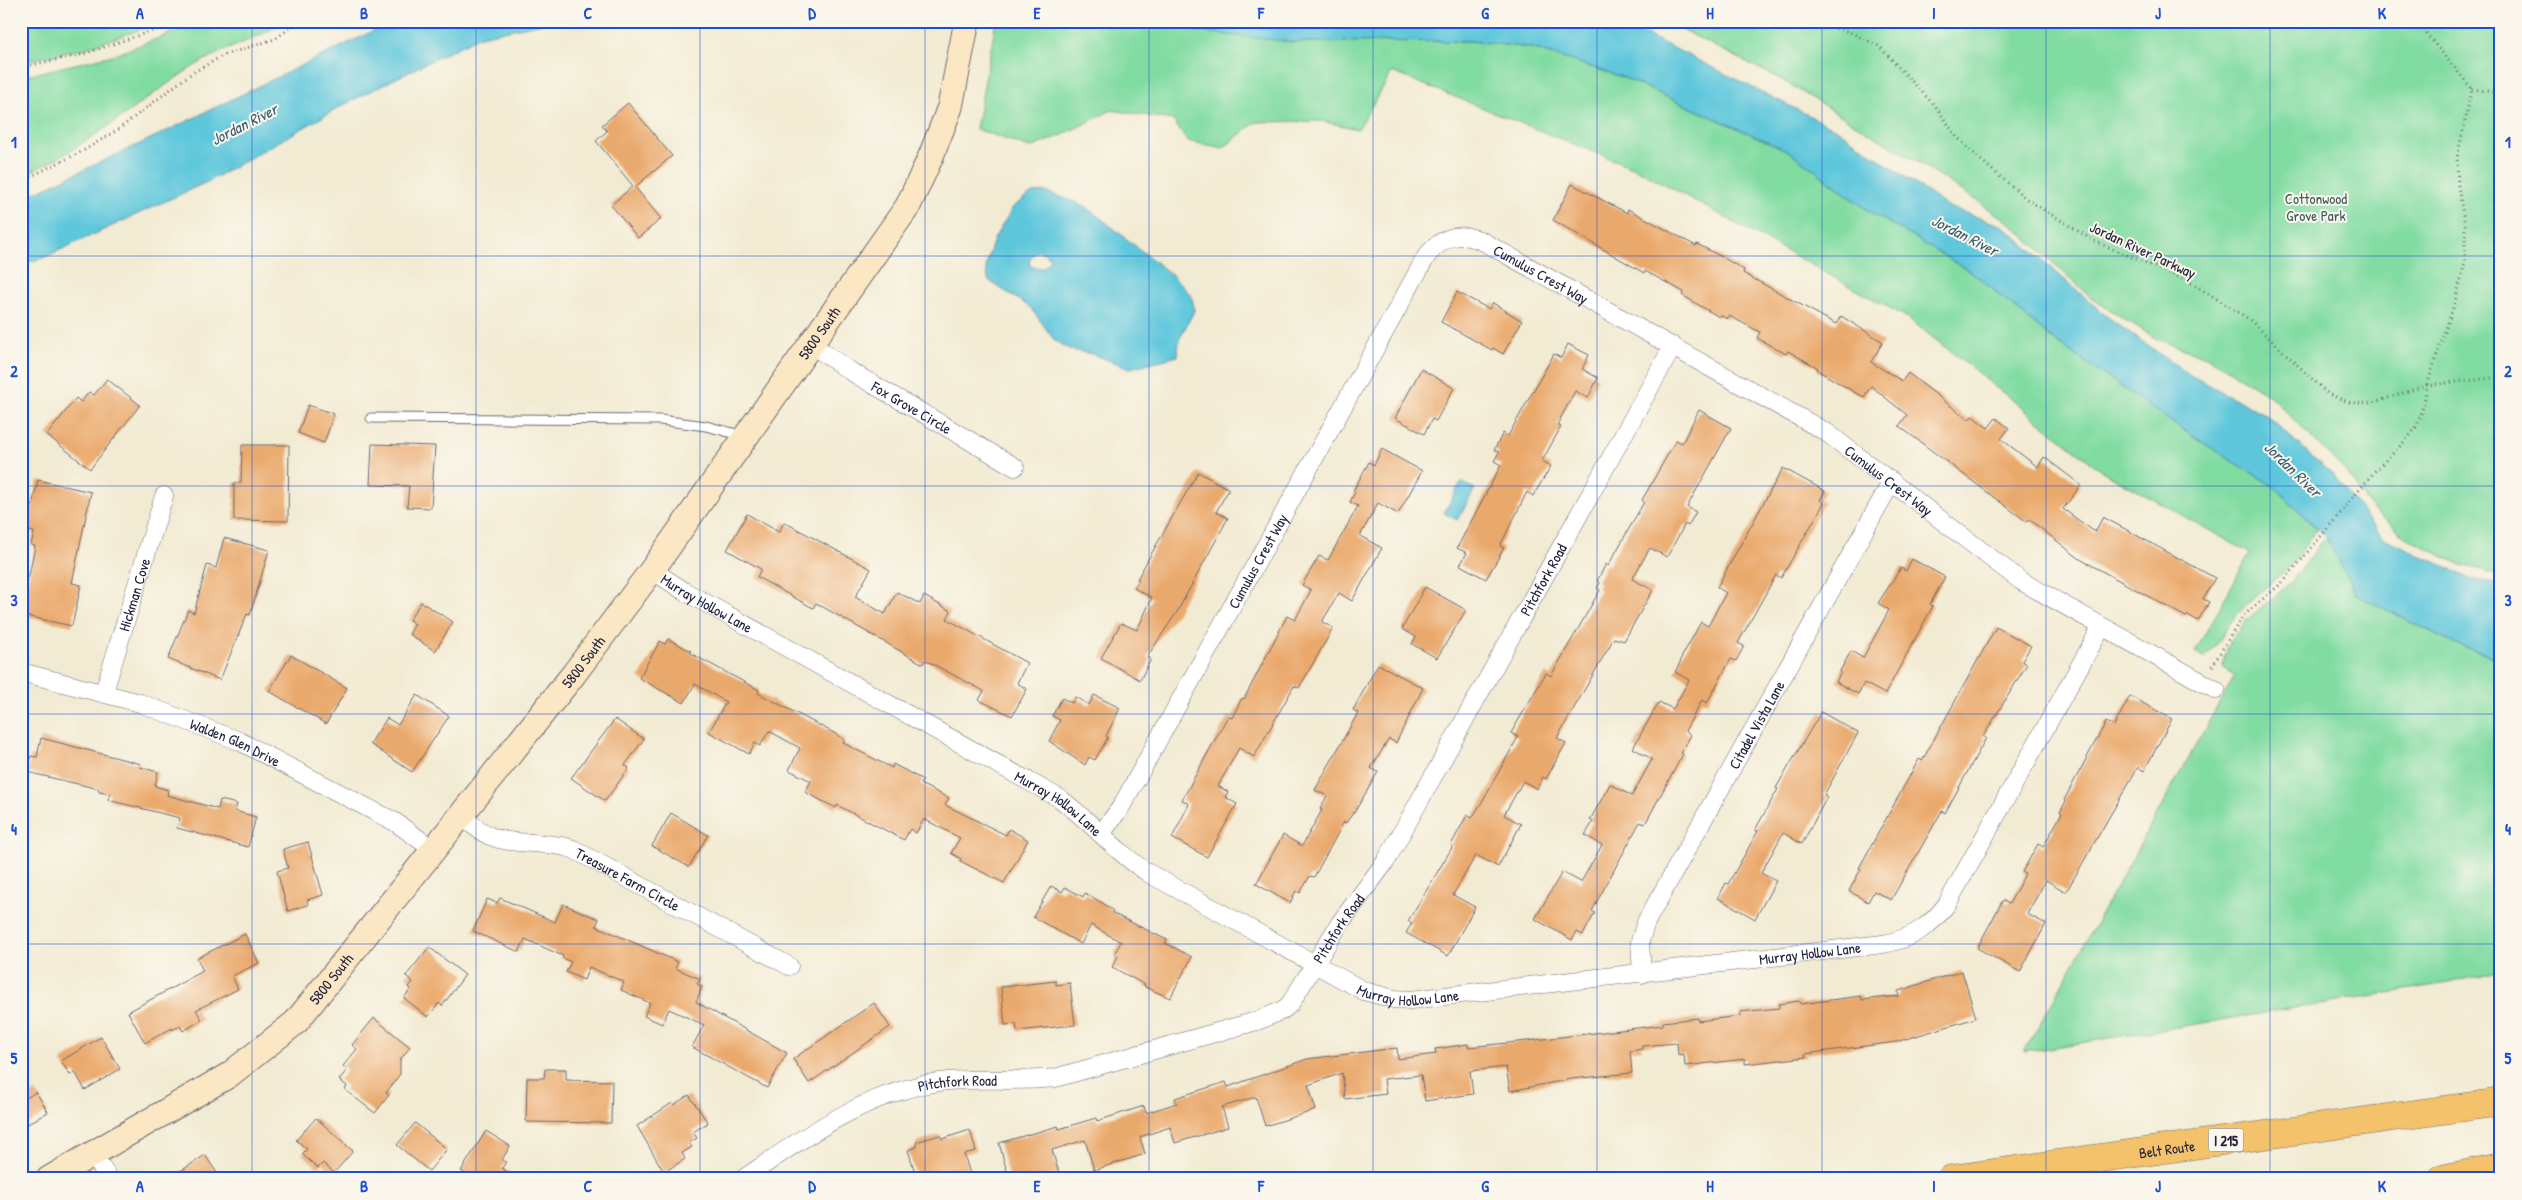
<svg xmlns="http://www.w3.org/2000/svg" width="2522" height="1200" font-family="'Patrick Hand',sans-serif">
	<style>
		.green { fill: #81dca2; stroke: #527f6e }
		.water { fill: #5fc7dc; stroke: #40748c; fill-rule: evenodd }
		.building { fill: #eaa96c }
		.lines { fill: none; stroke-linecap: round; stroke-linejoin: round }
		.lane-casing { stroke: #6b6870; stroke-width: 11 }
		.street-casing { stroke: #6b6870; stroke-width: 19 }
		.secondary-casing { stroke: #6b6870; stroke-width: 27 }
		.highway-casing { stroke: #6b6870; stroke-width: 29 }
		.path { stroke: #6b6870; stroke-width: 3; stroke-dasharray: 1 4; stroke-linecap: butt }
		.lane { stroke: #fff; stroke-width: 9 }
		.street { stroke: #fff; stroke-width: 18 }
		.secondary { stroke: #fbe7c3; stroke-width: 25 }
		.highway { stroke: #f4c26a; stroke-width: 28 }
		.grid { fill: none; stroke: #1d4ed8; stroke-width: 1; stroke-opacity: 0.55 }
		.labels { text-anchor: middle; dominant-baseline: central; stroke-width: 4; stroke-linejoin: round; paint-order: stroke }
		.shield { fill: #fbf7ec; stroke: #636270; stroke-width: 1 }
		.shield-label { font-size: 14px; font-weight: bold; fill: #22223b }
		.park-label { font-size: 15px; fill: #3e5a5a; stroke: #fbf7ec }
		.street-label { font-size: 15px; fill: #22223b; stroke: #fbf7ec }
		.water-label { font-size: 16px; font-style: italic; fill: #375c73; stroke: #fbf7ec }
		.neatline { fill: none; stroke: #1d4ed8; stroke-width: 2 }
		.grid-label { font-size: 16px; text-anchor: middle; font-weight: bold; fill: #1d4ed8 }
	</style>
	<rect width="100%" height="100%" fill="#fbf7ec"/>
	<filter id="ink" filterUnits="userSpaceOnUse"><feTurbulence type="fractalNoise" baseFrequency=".02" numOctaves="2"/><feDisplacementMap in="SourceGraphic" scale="10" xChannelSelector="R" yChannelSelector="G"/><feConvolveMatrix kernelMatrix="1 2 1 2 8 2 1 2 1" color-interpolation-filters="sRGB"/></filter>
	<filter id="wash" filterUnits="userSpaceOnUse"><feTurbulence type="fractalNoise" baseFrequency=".0096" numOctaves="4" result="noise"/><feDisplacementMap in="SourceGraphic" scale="20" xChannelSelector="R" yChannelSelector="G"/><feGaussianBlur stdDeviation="1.12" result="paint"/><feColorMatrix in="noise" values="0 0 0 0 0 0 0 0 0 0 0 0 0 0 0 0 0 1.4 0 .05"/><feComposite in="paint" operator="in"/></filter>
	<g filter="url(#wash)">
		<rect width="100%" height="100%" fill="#f2ebd3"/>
		<path class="green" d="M21,21H165L83,49L21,62Z
			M203,21H286C256,40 221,49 191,68C133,106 86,148 21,176V77L117,54Z
			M996,21H1175L1195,31L1293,42L1471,41L1532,48L1622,77L1789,151L1869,211L1973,273L2051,338L2189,434L2275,487L2317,529L2291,565L2246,605L2228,625L2220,640L2205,658L2195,652L2250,553L2102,471L1908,318L1637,169L1392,72L1358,129L1321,121L1256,122L1223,148L1187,141L1173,120L1112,110L1062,135L1030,148L976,129Z
			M1665,21H2501V575L2462,565L2410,540L2374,511L2346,472L2270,396L2211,359L2157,339L2094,300L2011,224L1979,202L1929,169L1782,80Z
			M2326,537L2357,595L2456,644L2501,660V970L2449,983L2024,1052L2235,675L2223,667C2223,633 2262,608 2284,588C2300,573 2313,554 2326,537Z"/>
		<path class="water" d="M399,21H553L480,36L349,102L209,181L43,258L21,264V199L146,141L375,30Z
			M1175,21H1619L1838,130L1948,207L2003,226L2110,319L2190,375L2266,415L2335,477L2382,537L2471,579L2501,584V660L2456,644L2357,595L2326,537L2275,487L2189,434L2051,338L1973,273L1869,211L1789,151L1622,77L1532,48L1471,41L1293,42L1195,31Z
			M1046,192L1081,204L1103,220L1173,276L1192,296L1194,311L1179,340L1178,356L1130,368L1092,354L1071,350L1055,341L1031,308L988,280L986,265L994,239L1013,207L1032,193ZM1037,251L1045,253L1050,259C1045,268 1041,270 1031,266L1029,263L1031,257Z
			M1461,482L1475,489L1457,520L1444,513Z"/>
		<g id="blocks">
			<path class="building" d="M628,103L672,156L635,187L661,219L638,238L611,205L633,186L596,141L607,131L602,125Z
				M1572,184L1627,213L1628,209L1696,246L1697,244L1724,258L1744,270L1743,273L1836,324L1841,316L1883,342L1871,362L1902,381L1908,373L1969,420L1972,416L1988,428L1996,418L2009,428L2001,439L2038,467L2044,457L2081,485L2063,509L2095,532L2103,517L2215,578L2203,599L2209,602L2198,621L2188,615L2186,617L2080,559L2029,519L2027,522L1899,426L1907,415L1871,386L1864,397L1854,392L1817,370L1818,368L1788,351L1786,354L1757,338L1760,332L1729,316L1727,319L1720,315L1719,317L1682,295L1684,292L1645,271L1644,273L1553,220Z
				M1457,292L1489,309L1493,303L1522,321L1503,354L1493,348L1492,350L1441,322Z
				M1568,344L1589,355L1582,369L1598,378L1588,398L1575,391L1557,425L1561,427L1542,461L1551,466L1533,496L1527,492L1500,546L1504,548L1486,579L1460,565L1467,553L1457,548L1501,465L1494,461L1499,452L1494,450L1503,433L1508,436L1554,354L1561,358Z
				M1421,369L1454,388L1436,421L1432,419L1424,434L1395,418Z
				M107,379L140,405L90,469L47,435L76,398L81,402L89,392L94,395Z
				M308,405L334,414L324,443L298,433Z
				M1699,410L1731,428L1687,507L1696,512L1688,526L1685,524L1667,557L1650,548L1632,579L1653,590L1624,641L1614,638L1557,738L1566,743L1546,779L1543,777L1537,789L1523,781L1504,815L1521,824L1498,867L1476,855L1453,895L1475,907L1448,956L1406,933L1412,923L1408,921L1453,846L1451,845L1467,815L1472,818L1482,802L1518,737L1511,733L1546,673L1551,676L1578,629L1600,590L1597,588L1600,583L1597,581L1606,564L1608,566L1644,502L1642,500L1676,440L1682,443Z
				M372,444L435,446L431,508L407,507L409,486L370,485Z
				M242,445H289L288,521L234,520V483H241Z
				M1382,449L1422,471L1398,514L1378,503L1360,536L1382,548L1352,601L1339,593L1322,622L1333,628L1327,639L1299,688L1294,686L1254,757L1239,748L1218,786L1228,792L1225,797L1237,804L1207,857L1172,838L1189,804L1182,800L1228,716L1232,718L1242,698L1244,699L1287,616L1295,620L1311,590L1302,585L1319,556L1328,560L1358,506L1350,502L1355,492L1353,491L1369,462L1374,465Z
				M1783,468L1825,491L1820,500L1824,503L1781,578L1776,575L1738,643L1744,646L1736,661L1731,659L1707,703L1702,700L1685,731L1691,735L1681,753L1683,754L1645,824L1640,822L1607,883L1592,911L1595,913L1583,935L1577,932L1572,940L1535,919L1562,872L1581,882L1602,845L1585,835L1593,822L1590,820L1610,784L1632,796L1652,759L1633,748L1659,702L1673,709L1689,680L1675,672L1681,661L1680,660L1701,622L1708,626L1726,593L1717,587Z
				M1198,472L1229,489L1216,512L1228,518L1177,612L1147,657L1151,659L1140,680L1101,658L1121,623L1137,630L1152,598L1134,588L1139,580L1137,579Z
				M38,480L91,492L72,583L81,585L72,626L21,615L35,546L31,545L34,532L22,530L27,509L31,510Z
				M747,514L779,532L784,522L871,569L855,597L885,614L897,592L920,604L924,596L951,611L947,619L1027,663L1017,683L1027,689L1012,716L979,700L984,691L925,660L923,664L816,603L813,608L757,577L761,569L727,550Z
				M224,538L269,550L250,615L247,614L220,680L168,659L188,610L194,613L207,565L216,568Z
				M1912,559L1945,577L1930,604L1933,606L1885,694L1864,683L1858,694L1836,682L1841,672L1840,671L1851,651L1863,658L1889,610L1878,603L1901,568L1906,571Z
				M1425,587L1466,610L1437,658L1412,644L1416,637L1402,629Z
				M421,602L453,622L435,651L409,634L415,624L409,620Z
				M1996,627L2031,646L2022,661L2027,664L1983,737L1986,738L1945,813L1942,811L1891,900L1874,891L1868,902L1849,891L1861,869L1859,868L1919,759L1922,761Z
				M668,639L691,651L690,653L759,690L758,693L834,733L845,740L843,743L892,768L893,764L923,780L920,784L949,798L945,805L1006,835L1009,829L1028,840L1004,883L960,861L961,859L951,853L960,838L924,819L916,833L910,829L904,840L837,805L836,808L805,792L811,781L789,770L800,748L769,731L760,746L755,743L749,754L709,732L726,702L695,684L684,703L639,678L660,641L665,644Z
				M291,655L347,688L326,724L269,691Z
				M1378,664L1423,688L1396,743L1389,739L1371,768L1378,772L1354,813H1353L1346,823L1344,822L1314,877L1310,876L1300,893L1296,891L1290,903L1256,884L1283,835L1302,846L1322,810L1320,809L1327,796L1315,790L1358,713L1353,710Z
				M417,695L449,716L412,772L370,744L387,718L398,725Z
				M1094,695L1120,708L1106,736L1108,737L1095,760L1089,757L1085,765L1049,741L1060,720L1052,716L1062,698L1072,703L1075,697L1089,705Z
				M2130,696L2172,719L2144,771L2138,767L2066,892L2046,880L2027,914L2046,924L2020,972L1977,948L2003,900L2009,904L2025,874L2022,872L2038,844L2043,847L2062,813L2060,812L2066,801L2064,800L2106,722L2114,726Z
				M1821,712L1858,733L1824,795L1827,797L1802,844L1783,833L1761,873L1776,881L1755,919L1718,898L1726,883L1728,884L1758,831L1755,830L1778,789L1776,788Z
				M615,719L644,739L625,765L629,768L605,801L571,778Z
				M41,738L141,764L140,767L158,772L155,786L168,790L167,795L218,809L220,800L237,804L235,811L256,817L248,847L177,828L180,818L108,800L110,794L99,792V789L27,772L31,756L37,757Z
				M671,813L708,835L689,867L652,846Z
				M308,842L323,895L307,900L308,905L288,911L277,871L288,868L283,849Z
				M1051,886L1062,892L1065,887L1083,897L1085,893L1104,904L1113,911L1112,913L1167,940L1165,943L1192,957L1170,998L1145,987V985L1112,967L1118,956L1114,954L1121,942L1091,925L1081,944L1033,917Z
				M500,898L555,922L563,904L599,919L596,926L678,962L675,968L700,979L697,984L702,987L696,1002L787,1053L767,1088L692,1047L704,1025L669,1009L662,1024L644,1016L650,1003L621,990L624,982L589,967L584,980L566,972L571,962L562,958L563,956L525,939L519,952L473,931L487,899L497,903Z
				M245,934L259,963L232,976L238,989L196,1010L202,1020L183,1031L180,1026L172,1030V1028L145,1043L128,1012L203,971L197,958Z
				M429,947L465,975L442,1006L439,1003L428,1017L404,998L411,989L409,987L413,982L406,976Z
				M1962,971L1976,1018L1896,1042L1805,1054L1806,1057L1745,1064V1059L1685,1066L1684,1054L1678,1055L1677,1043L1642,1046V1049L1630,1051L1632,1073L1571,1079L1510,1091L1506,1067L1470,1071L1473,1094L1425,1101L1421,1075L1384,1079L1386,1094L1345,1099L1342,1073L1308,1085L1316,1110L1265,1126L1256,1097L1222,1107L1228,1127L1175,1143L1170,1127L1140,1137L1145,1154L1094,1170L1085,1140L1052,1150L1059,1173L1042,1179H1009L999,1143L1058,1126L1059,1129L1096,1118L1097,1121L1144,1106L1146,1113L1177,1103L1175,1098L1226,1082L1228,1087L1307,1059L1397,1048L1398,1059L1436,1054L1435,1049L1468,1044V1047L1518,1042L1663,1025V1022L1698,1018V1021L1740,1016V1012L1779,1008V1004L1799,1001L1800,1004L1861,996L1862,1000L1899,996L1898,991Z
				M1056,981V985L1070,983L1075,1025L1017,1031L1016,1024L1005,1025L1001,987Z
				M874,1003L890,1027L809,1083L793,1059Z
				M374,1018L410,1047L400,1060V1074L386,1093L389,1095L375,1113L345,1090L347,1086L339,1080L347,1070L343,1066L357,1049L352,1045Z
				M101,1037L120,1069L85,1090L75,1072L70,1075L61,1061Z
				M545,1069H566V1080L612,1081L611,1123L526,1122L527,1078H544Z
				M36,1092L48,1112L21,1128V1101Z
				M689,1095L708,1123L693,1132L697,1138L689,1143L692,1147L682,1153L685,1159L664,1172L637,1126L672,1103L674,1105Z
				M316,1118L353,1151L334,1173L323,1163L318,1168L302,1154L307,1149L296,1140Z
				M415,1123L447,1149L429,1171L397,1145Z
				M970,1130L976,1151L964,1154L970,1174L956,1179H917L908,1150L917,1147L916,1142L940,1135L942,1139Z
				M486,1131L510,1146L502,1160L506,1162L502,1168L518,1179H474L461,1171Z
				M205,1155L221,1179H169Z"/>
		</g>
	</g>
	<g filter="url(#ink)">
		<use href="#blocks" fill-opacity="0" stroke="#6b6870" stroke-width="1"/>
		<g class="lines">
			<defs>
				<path id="lane" d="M371,418L660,420L706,426L744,436"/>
				<g id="street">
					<path id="s1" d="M811,344L850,371L1015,467"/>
					<path id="s2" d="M652,570L684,591L1059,798C1091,821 1116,853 1150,874L1364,991L1394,999L1411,1000L1883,944C1911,939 1930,927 1947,904L2101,628"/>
					<path id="s3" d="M21,672L140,703L239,741L395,822L434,850"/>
					<path id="s4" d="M104,692L164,496"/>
					<path id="s5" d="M461,816C470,823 479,831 490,836C514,846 546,840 573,849L789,966"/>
					<path id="s6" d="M1101,834L1121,807L1426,257C1441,237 1459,231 1482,241L1826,432L2021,581L2216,690"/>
					<path id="s7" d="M1642,974L1640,941L1646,922L1892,481"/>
					<path d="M93,1154L109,1179"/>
					<path id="s8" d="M743,1179C805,1137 871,1088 948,1081C984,1078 1019,1082 1055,1078L1260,1020L1283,1010L1290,1004L1340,923L1386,861L1673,346"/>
				</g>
				<g id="secondary">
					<path id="s9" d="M49,1179L229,1075L296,1022L573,675L652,570L908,206L931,156L950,107L967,21"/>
				</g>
				<g id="highway">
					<path id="s10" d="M1951,1179L2501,1102"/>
					<path d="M2442,1179L2501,1167"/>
				</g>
			</defs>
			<use href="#lane" class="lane-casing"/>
			<use href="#street" class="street-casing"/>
			<use href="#secondary" class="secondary-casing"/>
			<use href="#highway" class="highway-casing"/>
			<path class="path" d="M1812,21L1852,33L1879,46L1936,107L1957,137L1984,163L2028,200L2094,241L2188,281L2249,319L2328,394L2351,403H2373L2427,385L2501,377
				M21,67L84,54L181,21
				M2472,89L2501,93
				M21,181L83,151L119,129L189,75L224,55L275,39L300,21
				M2212,666L2243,616L2283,582L2375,471L2408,438L2417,426L2424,404L2427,385L2455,302L2465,262V225L2458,186L2457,158L2472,89L2416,21"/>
			<use href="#lane" class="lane"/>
			<use href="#street" class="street"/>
			<use href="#secondary" class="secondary"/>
			<use href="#highway" class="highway"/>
		</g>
	</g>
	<path class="grid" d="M252,21V1179M476,21V1179M700,21V1179M925,21V1179M1149,21V1179M1373,21V1179M1597,21V1179M1822,21V1179M2046,21V1179M2270,21V1179M21,256H2501M21,486H2501M21,714H2501M21,944H2501"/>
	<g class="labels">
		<rect class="shield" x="2208.5" y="1128.5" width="35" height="23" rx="4"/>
		<g class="shield-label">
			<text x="2226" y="1140">I 215</text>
		</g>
		<g class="park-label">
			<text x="2316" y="198">Cottonwood<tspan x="2316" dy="17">Grove Park</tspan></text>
		</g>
		<g class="street-label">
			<text transform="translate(2143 250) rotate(25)">Jordan River Parkway</text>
			<text stroke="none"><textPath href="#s6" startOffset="794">Cumulus Crest Way</textPath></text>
			<text stroke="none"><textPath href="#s9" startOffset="1159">5800 South</textPath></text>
			<text stroke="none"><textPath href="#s1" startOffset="119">Fox Grove Circle</textPath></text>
			<text stroke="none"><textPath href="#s6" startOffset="1199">Cumulus Crest Way</textPath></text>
			<text stroke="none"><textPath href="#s6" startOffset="315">Cumulus Crest Way</textPath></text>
			<text stroke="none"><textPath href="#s8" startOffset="1079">Pitchfork Road</textPath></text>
			<text stroke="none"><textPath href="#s4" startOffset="102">Hickman Cove</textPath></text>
			<text stroke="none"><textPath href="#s2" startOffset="64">Murray Hollow Lane</textPath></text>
			<text stroke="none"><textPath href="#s9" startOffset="754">5800 South</textPath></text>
			<text stroke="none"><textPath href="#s7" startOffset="279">Citadel Vista Lane</textPath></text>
			<text stroke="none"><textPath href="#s3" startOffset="226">Walden Glen Drive</textPath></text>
			<text stroke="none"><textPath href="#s2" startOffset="469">Murray Hollow Lane</textPath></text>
			<text stroke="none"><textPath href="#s5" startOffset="182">Treasure Farm Circle</textPath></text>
			<text stroke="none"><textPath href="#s8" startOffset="674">Pitchfork Road</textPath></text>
			<text stroke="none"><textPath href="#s2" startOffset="1279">Murray Hollow Lane</textPath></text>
			<text stroke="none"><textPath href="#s9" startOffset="349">5800 South</textPath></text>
			<text stroke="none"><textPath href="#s2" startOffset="874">Murray Hollow Lane</textPath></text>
			<text stroke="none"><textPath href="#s8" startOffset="239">Pitchfork Road</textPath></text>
			<text stroke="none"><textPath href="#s10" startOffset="218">Belt Route</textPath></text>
		</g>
		<g class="water-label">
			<text transform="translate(244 124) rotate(-27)">Jordan River</text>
			<text transform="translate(1965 235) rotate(27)">Jordan River</text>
			<text transform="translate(2293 469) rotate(44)">Jordan River</text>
		</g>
	</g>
	<rect width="2522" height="1200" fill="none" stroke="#fbf7ec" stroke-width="55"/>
	<rect x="28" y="28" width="2466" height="1144" class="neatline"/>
	<g class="grid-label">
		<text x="140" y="19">A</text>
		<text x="364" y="19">B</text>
		<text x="588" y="19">C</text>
		<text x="812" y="19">D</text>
		<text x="1037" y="19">E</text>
		<text x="1261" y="19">F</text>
		<text x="1485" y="19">G</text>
		<text x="1710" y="19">H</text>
		<text x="1934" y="19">I</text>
		<text x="2158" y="19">J</text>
		<text x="2382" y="19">K</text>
		<text x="14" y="148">1</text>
		<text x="2508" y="148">1</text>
		<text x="14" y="377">2</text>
		<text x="2508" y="377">2</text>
		<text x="14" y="606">3</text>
		<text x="2508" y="606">3</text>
		<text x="14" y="835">4</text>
		<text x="2508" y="835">4</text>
		<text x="14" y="1064">5</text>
		<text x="2508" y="1064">5</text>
		<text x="140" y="1192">A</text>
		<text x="364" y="1192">B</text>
		<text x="588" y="1192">C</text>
		<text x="812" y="1192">D</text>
		<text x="1037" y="1192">E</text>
		<text x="1261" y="1192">F</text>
		<text x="1485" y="1192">G</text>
		<text x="1710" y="1192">H</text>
		<text x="1934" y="1192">I</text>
		<text x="2158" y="1192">J</text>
		<text x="2382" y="1192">K</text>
	</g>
</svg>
